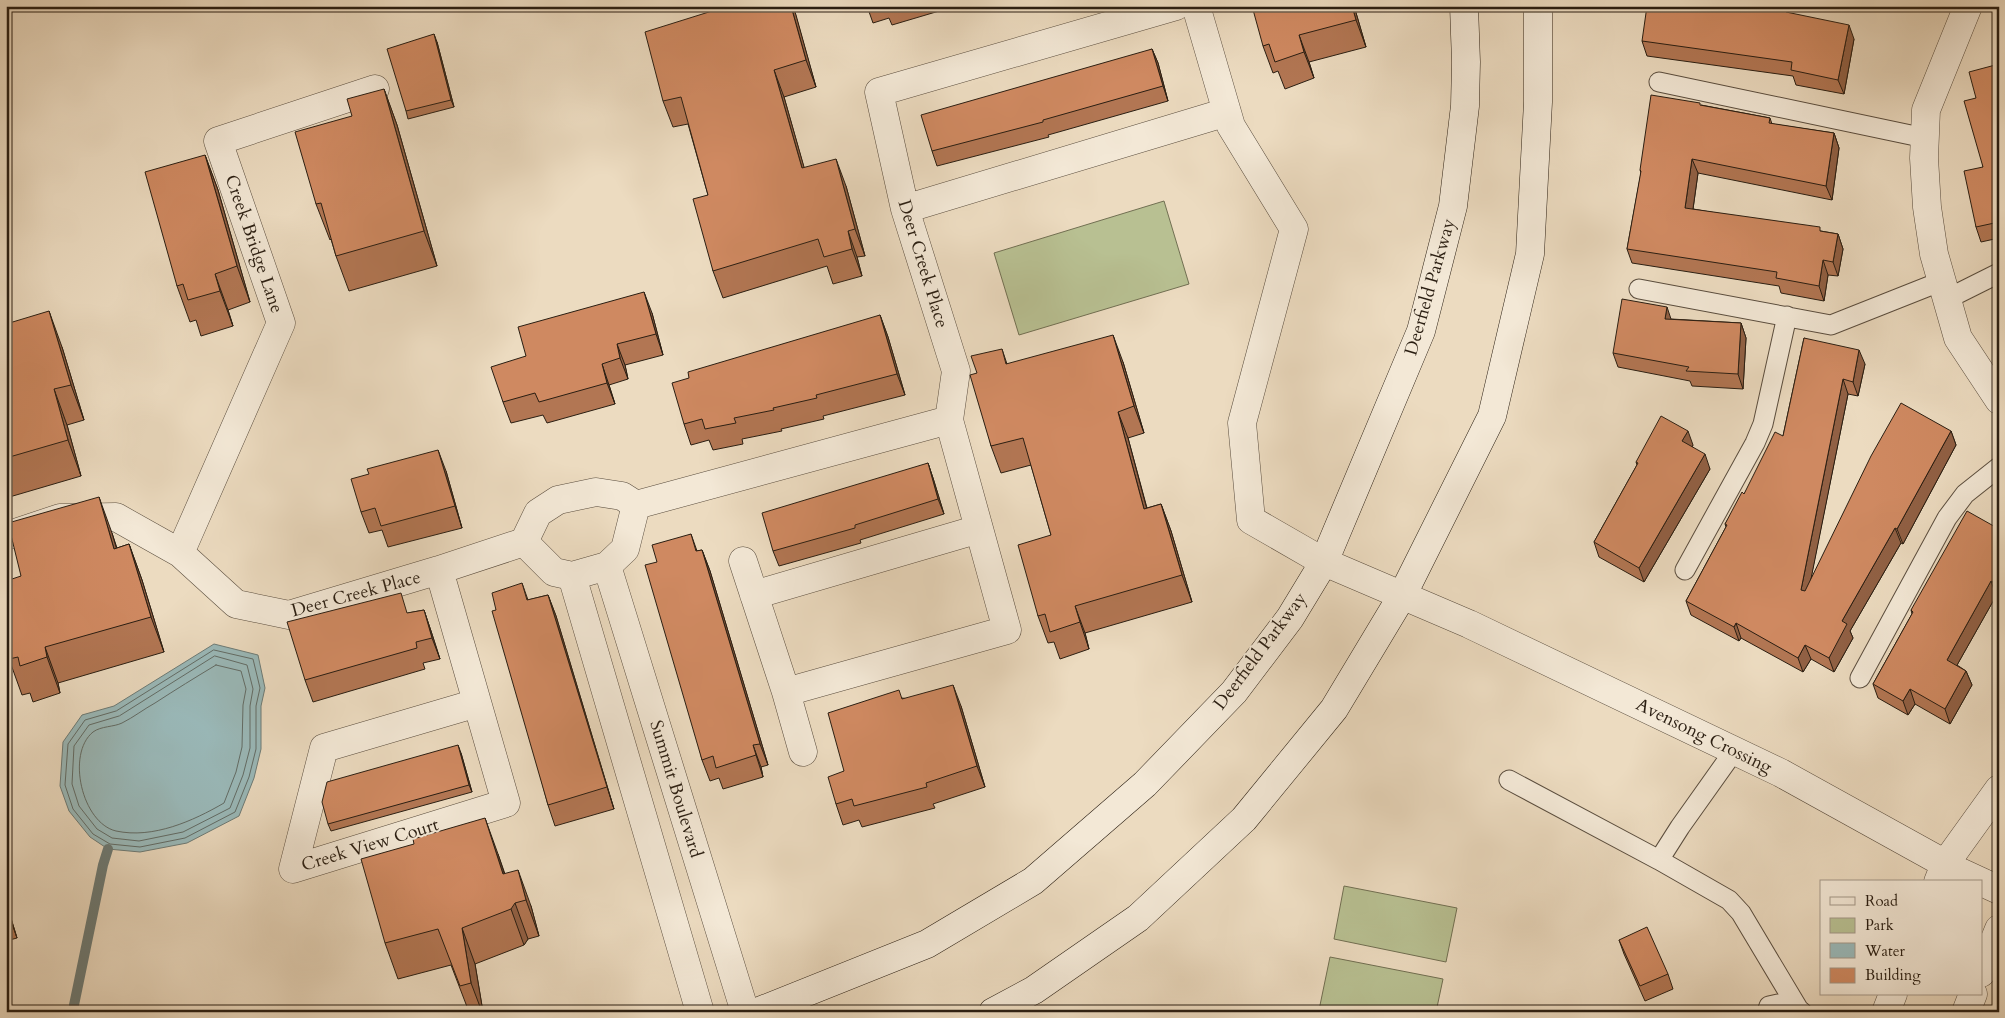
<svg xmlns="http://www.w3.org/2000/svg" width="2005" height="1018" font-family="Cardo,serif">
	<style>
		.green { fill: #b8c092; stroke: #716f52 }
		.water { fill: #9ab9b9; stroke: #6d7b76 }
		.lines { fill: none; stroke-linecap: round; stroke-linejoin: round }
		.shore { stroke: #626c66; stroke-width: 1 }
		.stream { stroke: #6d7b76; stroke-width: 10 }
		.lane-casing { stroke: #5a4d3e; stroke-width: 21 }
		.street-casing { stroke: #5a4d3e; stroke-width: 29 }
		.secondary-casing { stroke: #2a1e12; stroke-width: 29 }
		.lane { stroke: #f3e8d6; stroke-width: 19 }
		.street { stroke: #f3e8d6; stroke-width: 28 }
		.secondary { stroke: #f3e8d6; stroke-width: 28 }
		.wall { fill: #b27653; stroke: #2a1e12 }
		.shaded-wall { fill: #916044; stroke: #2a1e12 }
		.building { fill: #cf8961; stroke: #2a1e12 }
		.labels { text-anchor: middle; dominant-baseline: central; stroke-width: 4; stroke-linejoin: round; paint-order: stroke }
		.street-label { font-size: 18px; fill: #2a1e12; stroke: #f3e8d6 }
	</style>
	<rect width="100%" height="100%" fill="#ecdbc0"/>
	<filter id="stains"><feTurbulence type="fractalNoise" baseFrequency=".004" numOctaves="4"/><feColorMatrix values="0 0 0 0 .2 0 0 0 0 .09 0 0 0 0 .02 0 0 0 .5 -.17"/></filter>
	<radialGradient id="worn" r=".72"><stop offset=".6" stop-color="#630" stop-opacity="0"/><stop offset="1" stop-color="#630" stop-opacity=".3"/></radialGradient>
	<path class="green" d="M1164,201L1189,284L1019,335L994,253Z
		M1344,886L1457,908L1446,962L1334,939Z
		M1330,957L1443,979L1436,1012H1327L1319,1010Z"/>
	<path class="water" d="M214,644L258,655L265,688L261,706V749L254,778L239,816L187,843L140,852L108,849L90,837L69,811L60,786L63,742L82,715L114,706Z"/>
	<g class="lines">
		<path class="shore" d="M214,650L253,659L260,688L256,706V749L249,777L235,812L185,838L140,847L110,844L93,834L73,809L65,785L68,744L85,720L116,711Z
			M215,656L247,665L253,689L250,706V748L243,775L230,808L183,832L139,841L112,838L97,829L79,806L72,784L74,746L89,725L119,716Z
			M216,665L241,671L246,689L243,705L242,747L236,772L224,803C193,821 153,839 116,831C82,823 66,754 93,732C101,726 114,727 122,723C134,717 144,709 155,703C175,690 196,677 216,665Z"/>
		<path class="stream" d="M74,1005L103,865L108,849"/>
		<defs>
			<path id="lane" d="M1659,82L1925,138
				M1639,289L1831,325L1942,281
				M1947,299L1999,273
				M1685,570L1755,443L1763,424L1787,316
				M1860,678L1947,518L1965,494L1999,467
				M1509,780L1659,860L1680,827L1734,751
				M1659,860L1729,900L1741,913L1799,1010L1802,1012
				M1767,1012L1769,1006L1778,1004L1799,1010"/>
			<path id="street" d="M1196,6L1231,126L1294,229L1242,423L1251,520L1324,562L1469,624L1781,773L1960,872L1999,890
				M1968,6L1926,110L1924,158L1927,207L1934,254L1958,338L1999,400
				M905,209L1227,112
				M6,536L60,518L116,517L180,553L236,604L289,615L439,570L524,542L538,513L558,500L596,492L622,496L636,505L949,420L956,371L905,209L879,92L1176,6
				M524,542L554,572L572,576L607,566L625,549L636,505
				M180,553L281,323L218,141L375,89
				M743,561L786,692L803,752
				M607,566L745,1012
				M439,570L506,803L293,869L324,748L477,703
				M572,576L700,1012
				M754,595L979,529
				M786,692L1007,630L949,420
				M1938,882L1945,864L1999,789
				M1981,973L1999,929
				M1886,1012L1893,994
				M1966,1012L1973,994"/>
			<path id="secondary" d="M757,1012L927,944L1033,881L1145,784L1234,692L1290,618L1324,562L1421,331L1453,206L1465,106L1466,62L1464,6
				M993,1012L1034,990L1138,918L1244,819L1334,709L1402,596L1492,416L1530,254L1538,102V6"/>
		</defs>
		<use href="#lane" class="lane-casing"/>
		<use href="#street" class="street-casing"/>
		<use href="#secondary" class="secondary-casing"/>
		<use href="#lane" class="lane"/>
		<use href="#street" class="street"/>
		<use href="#secondary" class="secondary"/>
	</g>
	<path class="wall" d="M728,6H793L816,87L784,97L804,168L846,186L865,256L857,257L862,276L833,284L827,266L723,298L713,271L708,195L688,124L673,127L663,101Z
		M867,6H956L892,25L889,18L873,23Z
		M1354,6L1366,47L1309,62L1314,78L1285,89L1278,71L1273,73L1263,46Z
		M1787,13L1854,39L1844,94L1796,85L1793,76L1647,56L1642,41Z
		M437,42L454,107L408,119L406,111Z
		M1152,49L1158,63L1168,101L1048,135L1049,137L937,166L932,151Z
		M1999,64V238L1981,242L1976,227L1983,167L1976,98Z
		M384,89L397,125L437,266L349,291L336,256L331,239L330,240L316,204L352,116Z
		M1701,105L1770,118L1772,124L1834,133L1839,148L1832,200L1698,173L1693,209L1838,234L1843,249L1838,276L1828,275L1824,301L1781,293L1779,286L1632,263L1627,249L1641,173L1640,170Z
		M205,155L218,190L250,302L228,310L233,326L201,336L196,320L190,322L177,286Z
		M652,313L663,355L625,365L628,379L609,385L615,404L547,423L543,415L511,423L503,402L526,356Z
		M880,315L888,337L905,395L823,416L824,419L781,429L782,431L742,439L743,444L713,450L709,440L691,445L684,424Z
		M1671,319L1741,323L1746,338L1743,389L1692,386L1690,381L1618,367L1613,353Z
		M6,324L62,347L84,420L67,425L81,476L6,498Z
		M1804,338L1865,364L1858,396L1848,394L1811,577L1951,431L1956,445L1903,544L1901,543L1850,631L1853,638L1834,672L1811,659L1803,672L1741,638L1739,641L1691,615L1686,601L1726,527L1725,524L1744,494L1783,436Z
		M1002,349L1007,364L1123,362L1144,433L1128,438L1147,508L1161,504L1171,531L1192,602L1085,633L1089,649L1060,659L1054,642L1048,643L1038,616L1051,535L1031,465L1001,473L991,446L977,373Z
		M1693,445L1692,447L1710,469L1644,582L1599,557L1594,542L1637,465L1636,462Z
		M928,463L933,478L944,514L860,540L861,543L779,566L773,551Z
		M446,471L462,528L388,547L382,530L369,533L361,512Z
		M1999,529V597L1996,596L1957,665L1966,671L1972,685L1950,724L1915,704L1908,715L1878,698L1873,684L1912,614L1911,610Z
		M112,533L117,548L129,544L142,580L164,652L58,683L60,693L33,702L30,693L22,695L9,659L21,576Z
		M691,534L697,551L702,550L710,571L768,765L761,767L763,777L723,789L719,778L710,781L702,760L657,562Z
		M522,583L528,600L548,595L556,616L614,809L555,826L548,805L496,610Z
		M424,610L431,631L440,659L423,663L425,669L313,702L305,680L408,613Z
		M902,698L961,706L985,787L933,804L935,808L862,827L859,820L843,825L836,804L844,771Z
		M461,753L472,792L331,831L328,824Z
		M498,854L505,874L531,906L539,936L528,939L524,945L475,964L483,1012H469L451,965L398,979L385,943Z
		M6,902L17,938L6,941Z
		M1619,940L1668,974L1673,989L1645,1001L1624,954Z"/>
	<path class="shaded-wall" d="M791,6H793L796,15L816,87L806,60Z
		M1352,6H1354L1366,47L1356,20Z
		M1849,25L1854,39L1844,94L1838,80Z
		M434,34L437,42L454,107L451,100Z
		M1299,35L1309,62L1314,78L1304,52Z
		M1152,49L1158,63L1168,101L1163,86Z
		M774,70L784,97L812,195L802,168Z
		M384,89L397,125L437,266L424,231Z
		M1834,133L1839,148L1832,200L1826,186Z
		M205,155L218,190L250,302L237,266Z
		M836,159L846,186L865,256L855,229Z
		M1692,159L1698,173L1691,223L1685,208Z
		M848,231L857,257L862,276L852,249Z
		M1838,234L1843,249L1838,276L1833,262Z
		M1823,260L1828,275L1824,301L1819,286Z
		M215,274L228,310L233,326L220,291Z
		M644,292L652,313L663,355L656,334Z
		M1667,307L1672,322L1665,319Z
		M49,311L62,347L84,420L71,385Z
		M880,315L888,337L905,395L897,374Z
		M1741,323L1746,338L1743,389L1738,374Z
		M1113,335L1123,362L1144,433L1134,406Z
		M617,344L625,365L628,379L620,358Z
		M1859,350L1865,364L1858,396L1853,382Z
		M602,364L609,385L615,404L607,383Z
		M1843,379L1848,394L1806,604L1801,590Z
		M54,389L67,425L81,476L68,440Z
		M1118,412L1128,438L1154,536L1144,509Z
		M1688,431L1693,445L1687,456L1682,441Z
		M1951,431L1956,445L1903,544L1897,529Z
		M438,450L446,471L462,528L455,506Z
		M1705,454L1710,469L1644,582L1639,568Z
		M928,463L933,478L944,514L938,499Z
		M99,497L112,533L127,585L114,549Z
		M1161,504L1171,531L1192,602L1182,575Z
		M1895,528L1901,543L1850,631L1853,638L1834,672L1829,658L1842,621Z
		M129,544L142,580L164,652L151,617Z
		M702,550L710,571L768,765L760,744Z
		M1991,581L1996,596L1952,674L1947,660Z
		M548,595L556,616L614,809L607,787Z
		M1075,606L1085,633L1089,649L1080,622Z
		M424,610L431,631L440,659L432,638Z
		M1736,623L1741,638L1739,641L1734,627Z
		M1805,645L1811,659L1803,672L1798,658Z
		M45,647L58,683L60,693L47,657Z
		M1966,671L1972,685L1950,724L1945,709Z
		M953,685L961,706L985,787L977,766Z
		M1910,689L1915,704L1908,715L1903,701Z
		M458,745L461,753L472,792L469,785Z
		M753,745L761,767L763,777L756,755Z
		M485,818L498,854L514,904L515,903L528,939L524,945L511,909L503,874Z
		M518,870L531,906L539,936L526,900Z
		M6,902L17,938L6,907Z
		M462,928L475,964L483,1012H482L471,983Z"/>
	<path class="building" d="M728,6H791L806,60L774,70L802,168L836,159L855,229L848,231L852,249L824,257L818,239L713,271L693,199L708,195L681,97L663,101L645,32Z
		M1252,6H1352L1356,20L1299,35L1304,52L1275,62L1269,44L1263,46Z
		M1647,6H1755L1786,10V12L1849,25L1838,80L1791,70L1792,62L1642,41Z
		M434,34L451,100L406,111L387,49Z
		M1152,49L1163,86L1043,120V122L932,151L921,115Z
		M1999,64V222L1976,227L1964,171L1983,167L1964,101L1976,98L1969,72Z
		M384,89L424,231L336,256L321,203L316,204L295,132L352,116L347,99Z
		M1651,95L1700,103V105L1770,118L1769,123L1834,133L1826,186L1692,159L1685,208L1820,227V231L1838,234L1833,262L1823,260L1819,286L1776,278L1777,272L1627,249L1641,171L1640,170Z
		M205,155L237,266L215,274L220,291L188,300L183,284L177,286L145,172Z
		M644,292L656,334L617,344L620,358L602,364L607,383L539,402L535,393L503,402L491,367L526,356L518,327Z
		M1622,299L1667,307L1665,319L1741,323L1738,374L1686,371L1689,367L1613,353Z
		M49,311L71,385L54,389L68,440L6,458V324Z
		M880,315L897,374L816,395L817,398L773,408L774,410L734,418L736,423L705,429L702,419L684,424L672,383L689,378L688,372Z
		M1113,335L1134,406L1118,412L1144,509L1161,504L1182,575L1075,606L1080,622L1050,632L1045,614L1038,616L1018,545L1051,535L1023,438L991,446L970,375L977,373L971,356L1002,349L1006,364Z
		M1804,338L1859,350L1853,382L1843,379L1801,590L1805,591L1871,456L1901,403L1951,431L1897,529L1895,528L1842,621L1847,624L1829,658L1805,645L1798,658L1736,623L1734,627L1686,601L1727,525L1725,524L1742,492L1744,494L1775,432L1783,436Z
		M1661,416L1688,431L1682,441L1705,454L1639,568L1594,542L1638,463L1636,462Z
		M438,450L455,506L381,526L375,508L361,512L351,479L369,474L367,469Z
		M928,463L938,499L855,525V528L773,551L762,513Z
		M99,497L114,549L129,544L151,617L45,647L47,657L20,666L18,657L9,659L6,648V581L21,576L8,523Z
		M1967,511L1999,529V586L1991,581L1947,660L1966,671L1945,709L1910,689L1903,701L1873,684L1913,612L1911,610Z
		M691,534L696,551L702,550L760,744L753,745L756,755L716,768L713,756L702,760L645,565L657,562L652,545Z
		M522,583L527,600L548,595L607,787L548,805L492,611L496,610L492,593Z
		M401,593L407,613L424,610L432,638L416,642L417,648L305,680L287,622Z
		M953,685L977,766L926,783L927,787L854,806L852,799L836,804L828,777L844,771L828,713L899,690L902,699Z
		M458,745L469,785L328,824L322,802L327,782Z
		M485,818L503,874L518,870L526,900L515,903L511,909L462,928L471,983L460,986L438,929L385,943L361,859L414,844L413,839Z
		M1647,927L1668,974L1640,986L1619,940Z"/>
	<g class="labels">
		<g class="street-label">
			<text transform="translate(254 244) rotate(71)">Creek Bridge Lane</text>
			<text transform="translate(923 264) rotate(73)">Deer Creek Place</text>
			<text transform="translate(1430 287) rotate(-74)">Deerfield Parkway</text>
			<text transform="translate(356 594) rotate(-15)">Deer Creek Place</text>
			<text transform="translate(1260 651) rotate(-53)">Deerfield Parkway</text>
			<text transform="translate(1704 736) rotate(26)">Avensong Crossing</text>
			<text transform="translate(676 789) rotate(73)">Summit Boulevard</text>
			<text transform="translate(370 845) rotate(-17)">Creek View Court</text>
		</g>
	</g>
	<rect width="2005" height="1018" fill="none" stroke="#ecdbc0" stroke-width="25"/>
	<rect x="8" y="8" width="1990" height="1003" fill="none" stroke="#2a1e12" stroke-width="2.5"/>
	<rect x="12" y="12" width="1980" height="993" fill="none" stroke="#2a1e12"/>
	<rect x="1820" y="880" width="162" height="115" fill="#f3e8d6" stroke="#a39788"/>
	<rect x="1830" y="897" width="25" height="8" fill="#f3e8d6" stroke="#a39788"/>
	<text x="1865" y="906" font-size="15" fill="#2a1e12">Road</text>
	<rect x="1830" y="918" width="25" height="15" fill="#b8c092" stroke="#a39788"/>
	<text x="1865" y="930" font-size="15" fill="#2a1e12">Park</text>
	<rect x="1830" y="943" width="25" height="15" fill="#9ab9b9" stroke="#a39788"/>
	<text x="1865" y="956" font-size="15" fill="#2a1e12">Water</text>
	<rect x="1830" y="968" width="25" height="15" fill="#cf8961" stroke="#a39788"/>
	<text x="1865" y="980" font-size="15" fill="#2a1e12">Building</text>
	<rect width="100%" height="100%" filter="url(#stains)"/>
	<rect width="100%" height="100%" fill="url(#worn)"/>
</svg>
